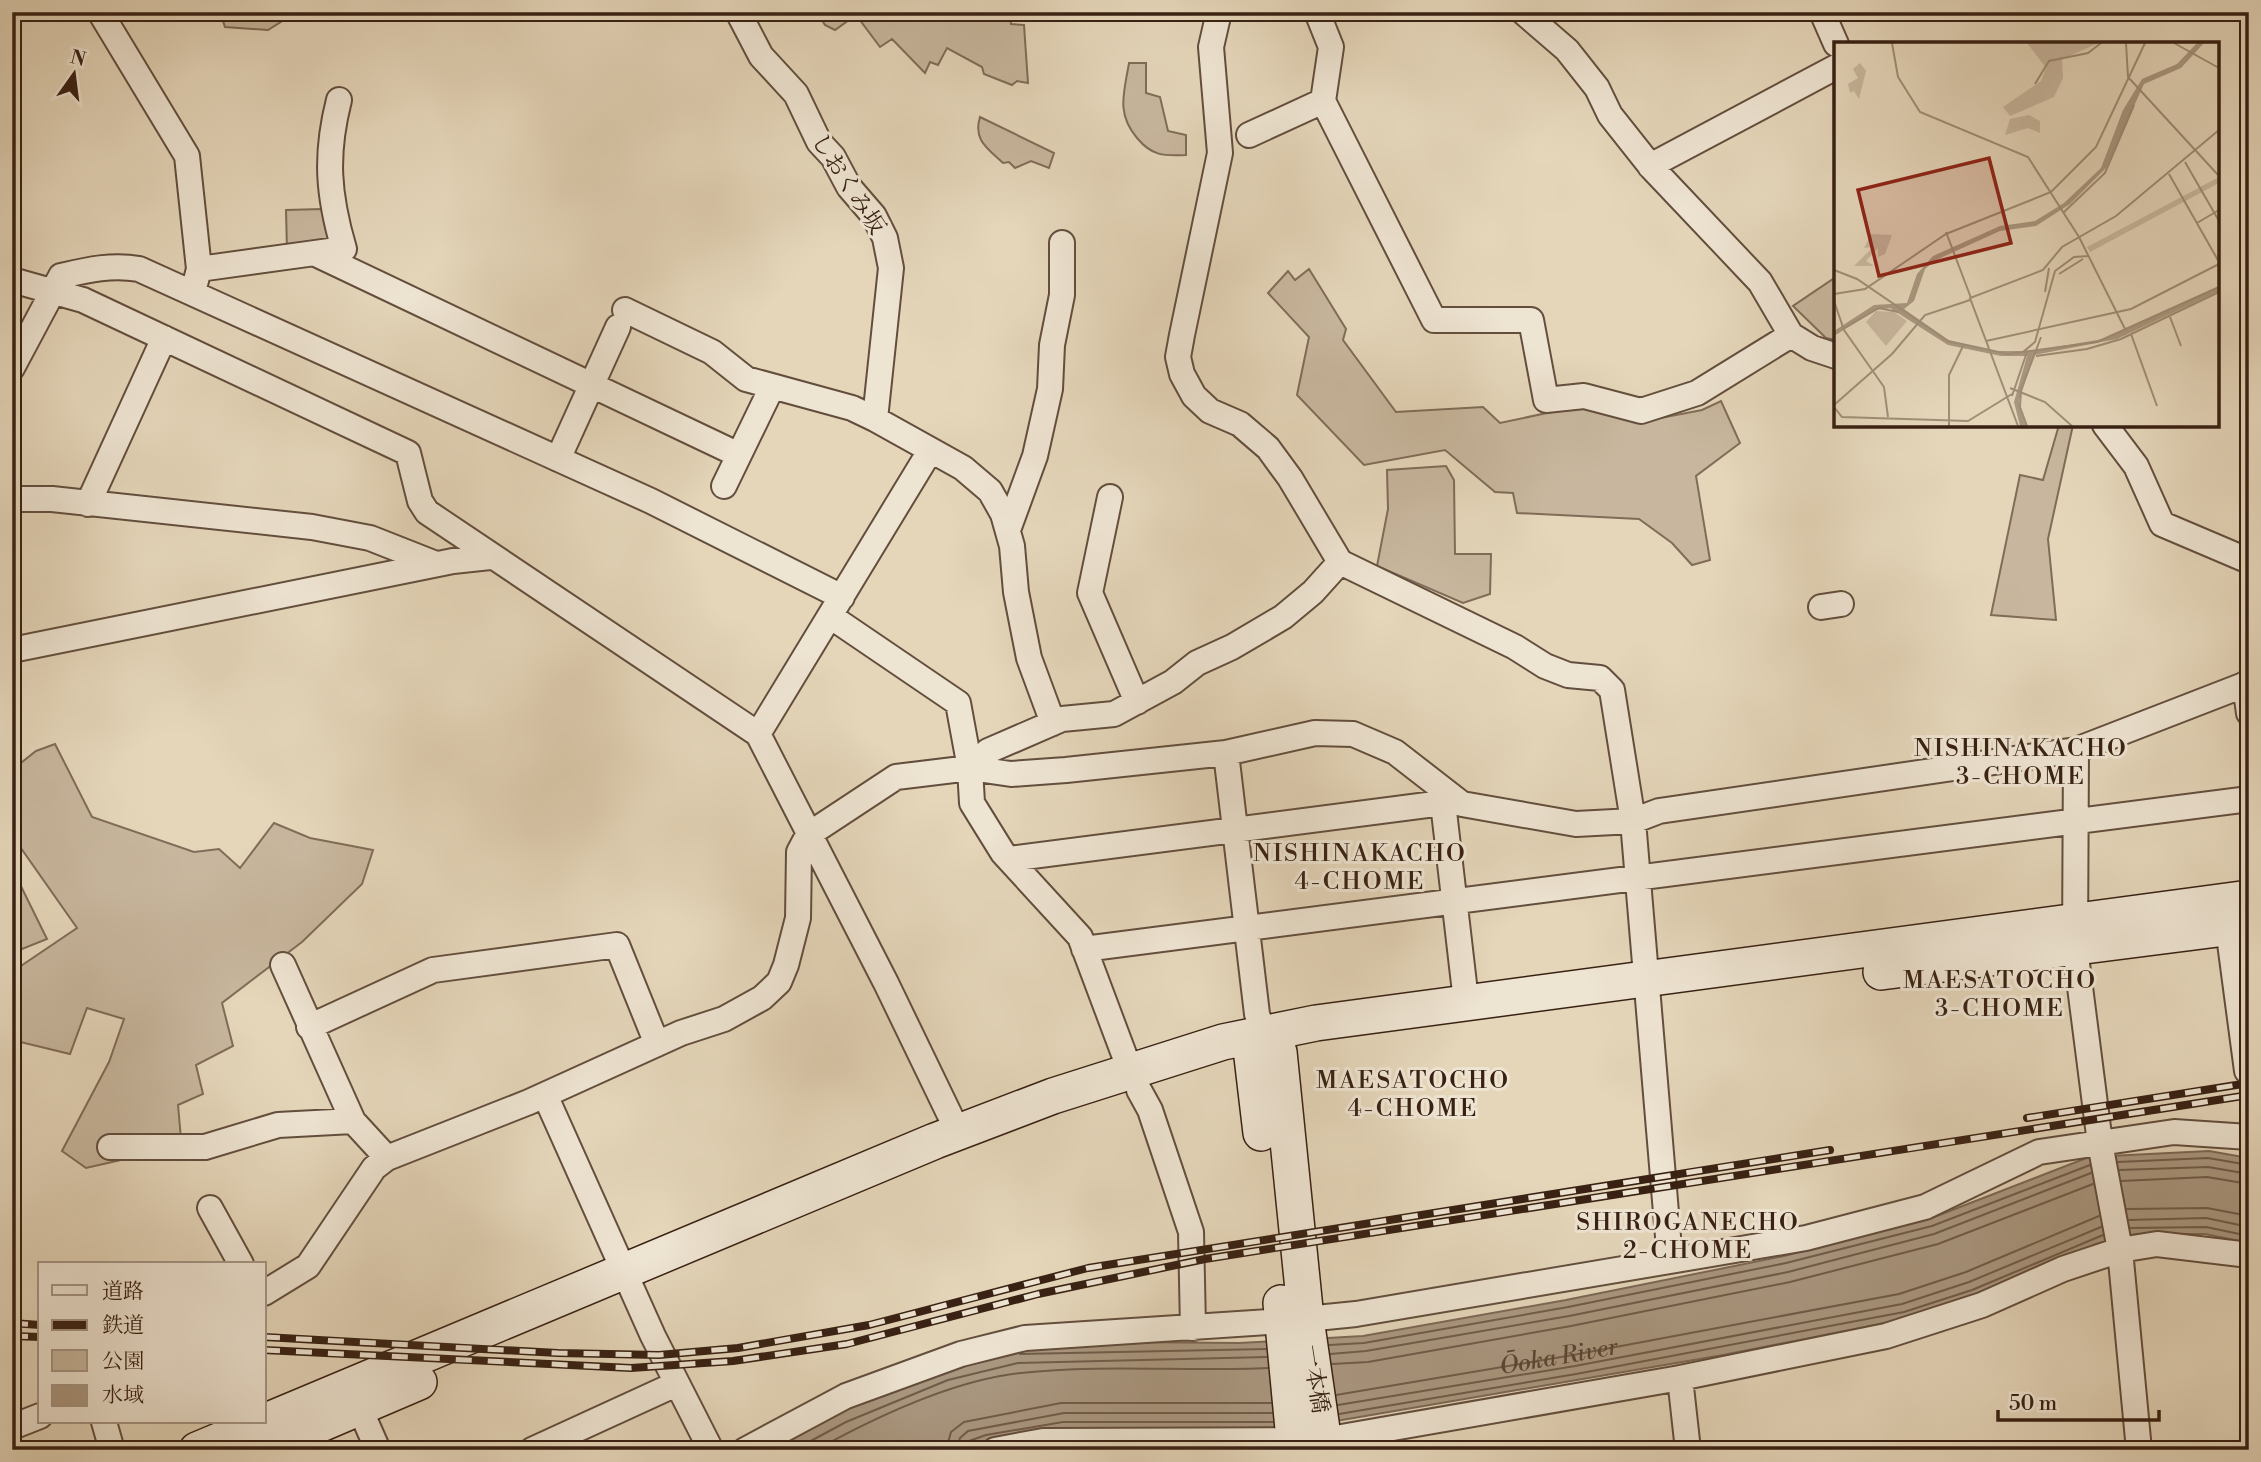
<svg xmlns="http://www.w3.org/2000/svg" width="2261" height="1462" font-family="'Libre Bodoni','Noto Serif JP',serif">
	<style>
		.green { fill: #c8b79e; stroke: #806c58; stroke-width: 2 }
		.water { fill: #aa9881; stroke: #7c6855; stroke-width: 2 }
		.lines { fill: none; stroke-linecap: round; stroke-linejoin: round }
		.shore { stroke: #715c4a; stroke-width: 2 }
		.street-casing { stroke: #634e3d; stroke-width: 28 }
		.secondary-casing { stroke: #382113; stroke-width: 38 }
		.street { stroke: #eee4d2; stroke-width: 24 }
		.secondary { stroke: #eee4d2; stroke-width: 35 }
		.rail-casing { stroke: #382113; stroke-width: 8 }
		.rail { stroke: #eee4d2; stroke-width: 5; stroke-dasharray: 16; stroke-linecap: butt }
		.labels { text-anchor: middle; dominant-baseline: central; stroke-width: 6; stroke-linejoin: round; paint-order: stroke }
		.street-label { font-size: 23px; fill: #382113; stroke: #eee4d2 }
		.neighbourhood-label { font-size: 24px; letter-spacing: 2px; fill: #382113; stroke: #eee4d2 }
		.water-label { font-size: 24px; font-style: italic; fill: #5a4534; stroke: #eee4d2 }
		.inset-road { fill: none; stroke: #a08e77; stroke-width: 2 }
		.view { fill: #8f2418; fill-opacity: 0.15; stroke: #8f2418; stroke-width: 3.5 }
		.inset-edge { fill: none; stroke: #382113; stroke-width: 3.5 }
	</style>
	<rect width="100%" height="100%" fill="#e5d6ba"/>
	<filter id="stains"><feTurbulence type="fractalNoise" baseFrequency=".00286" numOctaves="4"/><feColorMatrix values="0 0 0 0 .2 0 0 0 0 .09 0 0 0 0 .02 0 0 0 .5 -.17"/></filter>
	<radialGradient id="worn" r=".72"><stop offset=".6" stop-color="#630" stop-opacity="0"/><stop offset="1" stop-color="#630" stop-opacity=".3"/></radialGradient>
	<path class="green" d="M220,12H318L316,20H284L268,30L225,27Z
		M817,12H1010L1011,24L1024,25L1028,83L1017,81L1012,85L984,74L982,67L947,48L938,65L930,62L925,73L892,39L880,47L856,15L835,30L825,25Z
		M1129,63H1146V93L1160,97L1168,131L1186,135V155C1163,156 1152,156 1137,138C1116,113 1124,93 1129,63Z
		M980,117L1054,153L1049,168L1031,161L1015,168L1009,162L1003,163C987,148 973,140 980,117Z
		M322,209L333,242L287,251L286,210Z
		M1309,269L1346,329L1343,340L1396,412L1483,407L1500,423L1584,405L1645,421L1702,410L1721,401L1740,443L1696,476L1710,560L1692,565L1672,543L1639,519L1517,513L1513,493L1495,492L1445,450L1364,465L1297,395L1309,337L1268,293L1288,271L1295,280Z
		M1836,277V340L1826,338L1793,306Z
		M2059,425H2073L2048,539L2056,620L1991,615L2020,475L2043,480Z
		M1446,466L1454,480L1455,554H1491L1490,594L1463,603L1377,566L1388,509L1387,470Z
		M55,744L92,817L194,852L219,849L240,868L274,823L310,838L373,850L362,884L302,942L222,1003L233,1046L196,1065L203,1094L178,1105L181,1139L134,1157L86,1168L62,1151L109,1062L124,1019L87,1008L70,1054L12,1040V972L77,928L16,841L12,827V770L36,751Z
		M12,868L47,939L12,953Z"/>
	<path class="water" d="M2209,1151L2249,1158V1243L2205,1234H2136L2096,1244L2032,1275L1906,1319L1723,1355L1342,1420L1268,1430L1064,1429L987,1442L963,1450H762L839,1407L1015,1347L1122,1342L1239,1343L1363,1336L1566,1300L1784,1256L1929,1219L2089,1157Z"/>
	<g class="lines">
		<g class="shore">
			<path d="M2118,1162L2208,1158L2249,1165"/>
			<path d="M2119,1170L2208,1167L2249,1174"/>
			<path d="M2121,1181L2207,1177L2249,1184"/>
			<path d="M2127,1209L2207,1208L2249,1216"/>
			<path d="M2129,1220L2206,1218L2249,1227"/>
			<path d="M2130,1228L2206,1227L2249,1236"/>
			<path d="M1329,1345L1364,1343L1568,1307L1786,1263L1932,1226L2090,1165"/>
			<path d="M1020,1354L1266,1349"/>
			<path d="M1330,1354L1366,1351L1569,1316L1788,1272L1934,1234L2091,1173"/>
			<path d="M1332,1364L1368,1362L1571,1326L1790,1282L1938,1244L2093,1184"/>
			<path id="s1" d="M1336,1395L1573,1355L1899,1294L1966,1272L2099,1216"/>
			<path d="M1338,1405L1575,1366L1902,1304L1969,1282L2101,1227"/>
			<path d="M1339,1414L1576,1374L1904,1312L1972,1290L2103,1235"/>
			<path d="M794,1450L846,1422L948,1380L1018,1363L1267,1357"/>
			<path d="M816,1450C874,1418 955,1380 1021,1373C1103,1364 1186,1372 1268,1368"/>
			<path d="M946,1450L951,1432L964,1422L1061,1403H1271"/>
			<path d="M957,1450L960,1438L968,1431L1064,1413H1272"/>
			<path d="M965,1450L969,1441L986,1435L1063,1422H1273"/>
		</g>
		<defs>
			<path id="street" d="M100,12L187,156L199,269L193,292
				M738,12L761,56L796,94L819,142L833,157L849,187L874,216L885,238L891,268L875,419
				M1219,12L1211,47L1220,153L1182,335L1178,357L1182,374L1194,396L1210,411L1240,424L1268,448L1290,478L1340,562L1515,647L1545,666L1568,675L1600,678L1612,690L1633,821L1670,1260
				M1317,12L1331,47L1323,101L1434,320H1531L1546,400L1584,396L1641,411L1697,393L1791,335
				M1523,12L1567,50L1597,88L1610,115L1652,168L1760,282L1791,335L1812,348L1836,356
				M1822,12L1836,44
				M1249,135L1323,101
				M1650,166L1836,67
				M318,255L739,455
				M199,269L344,249C328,195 325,155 339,100
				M12,280L83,300L408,453L420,501L427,512L758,734L886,983L958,1132
				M625,310L712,352L746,379L852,408L875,419L963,468L990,491L1003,514L1012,546L1016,592L1029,658L1053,723
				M12,368L61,276C87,270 112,264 139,269L651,501L842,597
				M2105,425L2136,466L2162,524L2249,561
				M558,459L618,327
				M724,486L772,387
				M1110,497L1090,593L1137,702
				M12,499H52L312,527L370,538L436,564
				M88,504L164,338
				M1008,530L1035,456L1050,389L1052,345L1062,295V243
				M1821,607L1841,604
				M830,616L958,703L970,768L972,803L1003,853L1080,937L1131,1073
				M12,650L453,561L490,557
				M2245,684L2249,713
				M758,734L930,451
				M2076,750L2075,948L2100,1143L2120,1250L2139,1450
				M1226,753L1257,1014L1264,1034
				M970,768L988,751L1062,719L1114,714L1173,682L1197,663L1232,647L1283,617L1313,592L1340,562
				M1443,803L1466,1001
				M1009,859L1458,801
				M2228,928L2247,1071
				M1084,949L2249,799
				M283,965L353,1121L387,1158
				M309,1027L433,970L617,945L657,1044
				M1139,1090L1150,1110L1191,1232L1193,1328
				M545,1095L653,1336L711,1450
				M110,1147H205L278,1125L353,1121
				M210,1208L241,1264
				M264,1293L308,1266L374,1168L387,1158L529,1102L681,1033L724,1019L762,998L779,982L786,965L798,918L799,852L808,835L896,777L970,768L1011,774L1066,770L1226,753L1315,733L1353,734L1395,752L1462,804L1576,824L1633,821L1659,811L2076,750L2249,683
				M1306,1319L1356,1314L1806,1238L1925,1207L2039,1152L2174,1132L2249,1137
				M1680,1378L1688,1450
				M360,1409L378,1450
				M104,1422L112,1450
				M12,1427L40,1416
				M532,1450L676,1384
				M745,1450L846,1396L961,1354L1025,1338L1283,1321
				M995,1450L1043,1441L1324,1440L1680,1378L1886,1336L1982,1305L2063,1269L2120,1250L2157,1244L2249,1255"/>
			<path id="secondary" d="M1881,972L2249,925
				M1264,1034L1279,1052L1306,1319L1325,1450
				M1261,1133L1252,1057L1264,1034
				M1281,1303L1295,1450
				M281,1441L419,1382
				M197,1450L935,1141L1053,1096L1223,1042L1316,1023L2249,898"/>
		</defs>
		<use href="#street" class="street-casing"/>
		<use href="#secondary" class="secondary-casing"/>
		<use href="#street" class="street"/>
		<use href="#secondary" class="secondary"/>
		<defs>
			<path id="rail" d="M2027,1118L2249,1083
				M12,1323L40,1325
				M12,1336L40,1337
				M264,1337L558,1353L659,1355L738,1348L869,1325L1088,1268L1830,1150
				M264,1350L631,1368L733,1361L847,1344L1038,1294L1205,1259L2249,1095"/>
		</defs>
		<use href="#rail" class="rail-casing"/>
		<use href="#rail" class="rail"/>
	</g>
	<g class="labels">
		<g class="street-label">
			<text transform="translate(848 184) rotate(57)">しおくみ坂</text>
			<text transform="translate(1315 1379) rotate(81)">一本橋</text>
		</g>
		<g class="neighbourhood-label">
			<text x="2021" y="749">NISHINAKACHO<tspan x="2021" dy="28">3-CHOME</tspan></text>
			<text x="1360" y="854">NISHINAKACHO<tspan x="1360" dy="28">4-CHOME</tspan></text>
			<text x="2000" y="981">MAESATOCHO<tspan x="2000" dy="28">3-CHOME</tspan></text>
			<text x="1413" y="1081">MAESATOCHO<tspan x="1413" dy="28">4-CHOME</tspan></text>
			<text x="1688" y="1223">SHIROGANECHO<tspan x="1688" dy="28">2-CHOME</tspan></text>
		</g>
		<g class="water-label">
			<text stroke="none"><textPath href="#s1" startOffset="226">Ōoka River</textPath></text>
		</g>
	</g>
	<g transform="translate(1834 42)">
		<rect width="385" height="385" fill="#e5d6ba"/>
		<path d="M193,1H265L228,17L229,36L220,55L176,74L169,65L207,39L212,26ZM26,21L32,29L25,57L20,49L16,51L14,42L24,36L19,27ZM195,73L206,79V91L194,86L171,93L176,77ZM385,135V141L256,210L253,205ZM37,192L58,193L51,212L44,215V206L32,219L40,224H20L39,205L30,206ZM42,269L60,270L73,279L52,304L32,280Z" fill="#c8b79e"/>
		<path d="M363,1H370L347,26L310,42L272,126L236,162L202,184L166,189L102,218L91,227L80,259L70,267L116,299L163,309H199L269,297L385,245V249L283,297L200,313L185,359L192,384H186L180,360L193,314H167L114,303L56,266L42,268L0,294V289L40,263L73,261L83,232L99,214L166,184L201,179L230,161L267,126L289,68L308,37L343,22Z" fill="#aa9881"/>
		<path class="inset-road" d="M58,1L64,35L86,70L194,115L245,195M292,1L294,35L385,134M340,1L385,26M201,42L215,19L254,11L267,1M351,120L385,179M335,132L385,220M230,170L271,131L300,63M363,181L385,168M112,190L137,256M245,195L291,287M0,228L23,237L114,299L174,312L263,300L385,245M225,232L249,217M211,250L215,226M0,252L31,247L112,192L217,150L262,105L311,1M0,259L10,288L50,345L54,375M336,275L347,304M9,287L45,266L64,270M297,292L323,364M152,299L297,267L385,222M189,310L201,300L221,229L240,215L255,214M202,314L253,307L287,297L385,250M176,346L211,360L238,384M178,354L193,310M0,363L58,312L91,273L136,258M0,365L8,375L134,379L178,352M115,384V333L130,302M184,384L136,256L209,228L228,205L282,174L385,88M193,384L186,365L187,348L207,295"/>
		<path class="view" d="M155,116L177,201L45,234L24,148Z"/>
		<rect width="385" height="385" class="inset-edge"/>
	</g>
	<rect width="2261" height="1462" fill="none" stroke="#e5d6ba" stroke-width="42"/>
	<rect x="14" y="14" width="2233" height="1434" fill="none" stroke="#382113" stroke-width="3.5"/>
	<rect x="21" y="21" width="2219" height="1420" fill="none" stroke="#382113" stroke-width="2"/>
	<rect x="38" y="1262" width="228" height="161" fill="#eee4d2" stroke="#a59686" stroke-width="2"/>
	<rect x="52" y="1285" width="35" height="10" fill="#eee4d2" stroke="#a59686" stroke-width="2"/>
	<text x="102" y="1298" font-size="21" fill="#382113">道路</text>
	<rect x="52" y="1320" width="35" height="10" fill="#382113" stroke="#a59686" stroke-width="2"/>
	<text x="102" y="1332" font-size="21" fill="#382113">鉄道</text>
	<rect x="52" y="1350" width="35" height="21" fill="#c8b79e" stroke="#a59686" stroke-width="2"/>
	<text x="102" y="1368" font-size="21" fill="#382113">公園</text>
	<rect x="52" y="1385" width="35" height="21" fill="#aa9881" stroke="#a59686" stroke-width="2"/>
	<text x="102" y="1402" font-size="21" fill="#382113">水域</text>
	<g transform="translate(74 74) rotate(14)" stroke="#eee4d2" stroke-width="5" paint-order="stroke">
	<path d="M0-5L12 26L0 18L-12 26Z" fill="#382113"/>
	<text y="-10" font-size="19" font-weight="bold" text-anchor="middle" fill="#382113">N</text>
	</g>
	<path d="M1998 1410v10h161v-10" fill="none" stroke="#382113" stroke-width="3.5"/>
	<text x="2009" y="1410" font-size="21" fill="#382113" stroke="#eee4d2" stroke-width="5" paint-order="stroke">50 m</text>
	<rect width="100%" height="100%" filter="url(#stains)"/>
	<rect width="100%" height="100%" fill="url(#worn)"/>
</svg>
